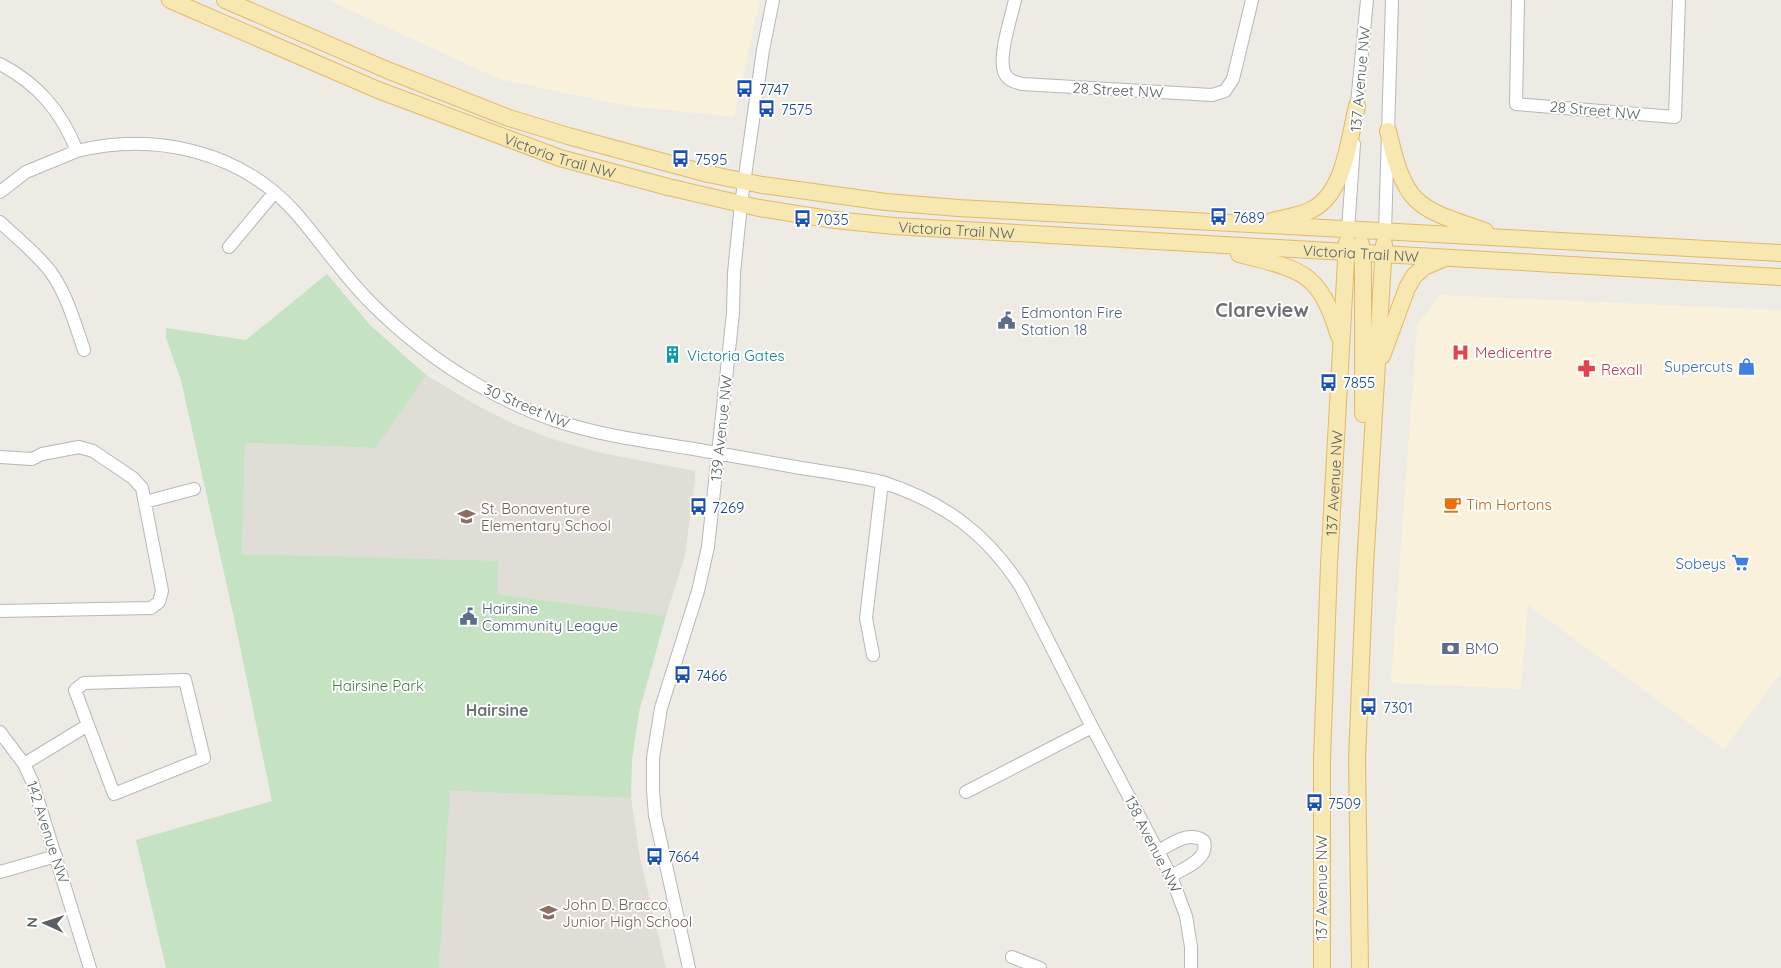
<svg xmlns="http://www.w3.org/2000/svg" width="1781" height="968" font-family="Quicksand,sans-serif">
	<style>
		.commercial { fill: #faf1dc }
		.education { fill: #e0dcd6 }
		.green { fill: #c5e2c3 }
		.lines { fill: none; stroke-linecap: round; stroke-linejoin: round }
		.minor-casing { stroke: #b5b7ba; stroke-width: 14 }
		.major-casing { stroke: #e3b967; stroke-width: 18 }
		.minor { stroke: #fff; stroke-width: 12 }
		.major { stroke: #f7e7b0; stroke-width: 16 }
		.labels { text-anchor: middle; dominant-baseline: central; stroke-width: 4; stroke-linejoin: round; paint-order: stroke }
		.street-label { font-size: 15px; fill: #5c6063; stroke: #fff }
		.transit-label { font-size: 15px; fill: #164399; stroke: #fff; text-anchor: start }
		.service-label { font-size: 15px; fill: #4e5e75; stroke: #fff; text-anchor: start }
		.health-label { font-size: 15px; fill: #be3a42; stroke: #fff; text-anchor: start }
		.culture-label { font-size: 15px; fill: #0d838f; stroke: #fff; text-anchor: start }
		.shop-label { font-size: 15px; fill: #366cbe; stroke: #fff; text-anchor: end }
		.food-label { font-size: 15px; fill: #c56008; stroke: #fff; text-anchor: start }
		.education-label { font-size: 15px; fill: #785e54; stroke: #fff; text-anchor: start }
		.park-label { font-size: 15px; fill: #3f813e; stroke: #fff }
		.neighbourhood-label { font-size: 16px; font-weight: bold; fill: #6d7275; stroke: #fff }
		.district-label { font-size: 20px; font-weight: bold; fill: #6d7275; stroke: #fff }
	</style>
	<rect width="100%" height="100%" fill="#edebe4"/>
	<path class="commercial" d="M328,0H760L734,117L628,106L499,79Z
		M1440,295L1781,310V673L1724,749L1528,605L1521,689L1391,683L1417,325Z"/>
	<path class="education" d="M426,375L480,407L514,424L549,438L601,453L695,471V480L685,555L666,616L496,594L497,562L242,554L245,443L376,448Z
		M450,791L631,798L640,858L666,968H439Z"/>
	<path class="green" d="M327,274L370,325L426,375L376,448L245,443L242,554L498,561L497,594L666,616L639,712L632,759L631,798L450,791L439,968H166L136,840L272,801L233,613L181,380L166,338V328L246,340Z"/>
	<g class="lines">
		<defs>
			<path id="minor" d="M1015,0C1011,18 997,59 1005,74C1009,81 1015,82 1022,84L1212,95L1225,91L1233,79L1252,0
				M1518,0L1516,104L1675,117L1679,0
				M0,64C38,84 61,111 77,151C155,132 240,151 295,212C321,242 343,275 371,303C402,334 438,362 476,384C501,398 527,411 554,420C598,435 643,441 688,448C726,455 763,461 801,468C828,472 855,476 882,482C944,502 986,533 1021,587L1092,727L1171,876L1186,916L1191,947V968
				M1356,114L1367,0
				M0,192L26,172L77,151
				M0,222C17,238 36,253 50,271C67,294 75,324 84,350
				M1348,230L1354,144
				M1385,232L1392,0
				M229,247L274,193
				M0,457L32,459L42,454L79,447L93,451L133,478L142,488L162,591L159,602L151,608L0,611
				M145,502L194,489
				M873,655L866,618L882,482
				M0,732L24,764L32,781L90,968
				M24,764L88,725L114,794L204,758L185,680L84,683L75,690L88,725
				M966,792L1092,727
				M1158,851C1172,844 1189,830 1204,841C1209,860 1184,868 1171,876
				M0,872L56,856
				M1012,957L1040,968
				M689,968L655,816L653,790V758L661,708L698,591L708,547L733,313L734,273L741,204L763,50L773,0"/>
			<g id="major">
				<path id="s1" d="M170,0L378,90L560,158L668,187L759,208L835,220L894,226L1781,277"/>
				<path d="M225,0L387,70L509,118L568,136L708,174L762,185L886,202L958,208L1781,253"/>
				<path d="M1388,131C1406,206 1414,207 1485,231"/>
				<path d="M1272,221C1286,217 1301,216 1313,209C1345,192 1349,138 1357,106"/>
				<path d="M1361,244L1363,266V414"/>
				<path d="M1239,254C1301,270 1319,270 1339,336"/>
				<path d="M1382,356L1407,288L1414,276L1424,267L1443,259"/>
				<path id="s2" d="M1322,968V759L1329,565L1347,242"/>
				<path d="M1360,968L1357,758L1365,567L1384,244"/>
			</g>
		</defs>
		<use href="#minor" class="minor-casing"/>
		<use href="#major" class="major-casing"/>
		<use href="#minor" class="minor"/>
		<use href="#major" class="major"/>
	</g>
	<defs>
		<symbol id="bus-bare" viewBox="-9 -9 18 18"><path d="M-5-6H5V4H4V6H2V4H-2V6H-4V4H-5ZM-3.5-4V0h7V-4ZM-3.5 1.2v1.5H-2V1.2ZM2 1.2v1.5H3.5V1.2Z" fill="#1a4fb4" stroke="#fff" stroke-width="2.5" paint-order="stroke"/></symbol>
		<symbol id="civic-bare" viewBox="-9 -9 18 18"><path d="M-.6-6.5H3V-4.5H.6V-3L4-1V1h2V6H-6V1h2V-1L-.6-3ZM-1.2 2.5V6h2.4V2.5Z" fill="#5c6f8a" stroke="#fff" stroke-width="2.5" paint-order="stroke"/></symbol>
		<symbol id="hospital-bare" viewBox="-9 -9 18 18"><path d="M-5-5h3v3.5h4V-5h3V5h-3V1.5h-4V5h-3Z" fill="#e0444e" stroke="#fff" stroke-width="2.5" paint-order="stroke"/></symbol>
		<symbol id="building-bare" viewBox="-9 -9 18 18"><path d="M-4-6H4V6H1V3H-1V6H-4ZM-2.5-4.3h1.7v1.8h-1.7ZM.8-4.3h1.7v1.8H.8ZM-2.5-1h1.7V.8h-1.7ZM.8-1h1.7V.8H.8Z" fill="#0f9aa8" stroke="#fff" stroke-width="2.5" paint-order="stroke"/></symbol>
		<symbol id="shop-bare" viewBox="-9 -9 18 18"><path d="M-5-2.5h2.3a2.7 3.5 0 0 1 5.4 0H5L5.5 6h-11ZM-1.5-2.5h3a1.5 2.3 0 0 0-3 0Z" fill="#3f7fe0" stroke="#fff" stroke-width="2.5" paint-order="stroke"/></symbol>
		<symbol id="pharmacy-bare" viewBox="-9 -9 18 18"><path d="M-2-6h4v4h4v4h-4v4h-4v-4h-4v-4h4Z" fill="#e0444e" stroke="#fff" stroke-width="2.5" paint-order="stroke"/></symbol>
		<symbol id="cafe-bare" viewBox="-9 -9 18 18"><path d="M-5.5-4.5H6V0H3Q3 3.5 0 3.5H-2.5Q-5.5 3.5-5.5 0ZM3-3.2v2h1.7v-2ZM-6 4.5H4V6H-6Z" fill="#e8710a" stroke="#fff" stroke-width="2.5" paint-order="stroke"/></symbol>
		<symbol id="school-bare" viewBox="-9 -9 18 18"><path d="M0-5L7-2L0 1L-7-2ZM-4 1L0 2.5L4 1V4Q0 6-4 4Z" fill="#8d6e63" stroke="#fff" stroke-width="2.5" paint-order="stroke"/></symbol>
		<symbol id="supermarket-bare" viewBox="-9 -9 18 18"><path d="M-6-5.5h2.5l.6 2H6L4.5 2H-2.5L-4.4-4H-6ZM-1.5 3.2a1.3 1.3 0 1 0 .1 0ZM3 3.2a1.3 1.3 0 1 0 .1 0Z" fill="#3f7fe0" stroke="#fff" stroke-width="2.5" paint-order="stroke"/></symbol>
		<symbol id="bank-bare" viewBox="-9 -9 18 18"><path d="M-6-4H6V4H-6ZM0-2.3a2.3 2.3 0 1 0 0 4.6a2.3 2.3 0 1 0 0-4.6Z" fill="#5c6f8a" stroke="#fff" stroke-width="2.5" paint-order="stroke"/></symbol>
	</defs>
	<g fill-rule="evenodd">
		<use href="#bus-bare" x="732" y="76" width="25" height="25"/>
		<use href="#bus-bare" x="754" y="96" width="25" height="25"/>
		<use href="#bus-bare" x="668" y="146" width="25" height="25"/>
		<use href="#bus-bare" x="1206" y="204" width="25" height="25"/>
		<use href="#bus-bare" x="790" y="206" width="25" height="25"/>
		<use href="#civic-bare" x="994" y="308" width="25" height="25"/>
		<use href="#hospital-bare" x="1448" y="340" width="25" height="25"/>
		<use href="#building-bare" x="660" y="342" width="25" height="25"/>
		<use href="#shop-bare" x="1734" y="354" width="25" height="25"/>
		<use href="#pharmacy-bare" x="1574" y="356" width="25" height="25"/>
		<use href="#bus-bare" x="1316" y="370" width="25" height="25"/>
		<use href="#cafe-bare" x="1440" y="492" width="25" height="25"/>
		<use href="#bus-bare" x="686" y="494" width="25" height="25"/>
		<use href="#school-bare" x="454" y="504" width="25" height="25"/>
		<use href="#supermarket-bare" x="1728" y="550" width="25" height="25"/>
		<use href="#civic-bare" x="456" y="604" width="25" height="25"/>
		<use href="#bank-bare" x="1438" y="636" width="25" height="25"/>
		<use href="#bus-bare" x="670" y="662" width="25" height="25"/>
		<use href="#bus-bare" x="1356" y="694" width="25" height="25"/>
		<use href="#bus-bare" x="1302" y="790" width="25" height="25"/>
		<use href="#bus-bare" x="642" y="844" width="25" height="25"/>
		<use href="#school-bare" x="536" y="900" width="25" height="25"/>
	</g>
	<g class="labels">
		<g class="street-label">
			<text transform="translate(1360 79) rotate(-85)">137 Avenue NW</text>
			<text transform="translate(1118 90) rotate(3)">28 Street NW</text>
			<text transform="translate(1595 110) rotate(5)">28 Street NW</text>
			<text stroke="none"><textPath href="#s1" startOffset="420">Victoria Trail NW</textPath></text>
			<text stroke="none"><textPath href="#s1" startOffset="825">Victoria Trail NW</textPath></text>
			<text stroke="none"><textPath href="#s1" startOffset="1230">Victoria Trail NW</textPath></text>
			<text transform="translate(527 406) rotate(23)">30 Street NW</text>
			<text transform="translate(721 428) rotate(-84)">139 Avenue NW</text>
			<text stroke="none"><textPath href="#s2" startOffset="485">137 Avenue NW</textPath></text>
			<text transform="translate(48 832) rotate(72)">142 Avenue NW</text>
			<text transform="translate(1153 844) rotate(63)">138 Avenue NW</text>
			<text transform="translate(1321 888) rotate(-90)">137 Avenue NW</text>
		</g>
		<g class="transit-label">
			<text x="759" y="89">7747</text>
			<text x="781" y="109">7575</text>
			<text x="695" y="159">7595</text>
			<text x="1233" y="217">7689</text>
			<text x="816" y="219">7035</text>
			<text x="1343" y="382">7855</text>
			<text x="712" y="507">7269</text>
			<text x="696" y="675">7466</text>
			<text x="1383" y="707">7301</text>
			<text x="1328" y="803">7509</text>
			<text x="668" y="856">7664</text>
		</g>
		<g class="service-label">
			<text x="1021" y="312">Edmonton Fire<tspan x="1021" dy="17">Station 18</tspan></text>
			<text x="482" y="608">Hairsine<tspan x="482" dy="17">Community League</tspan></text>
			<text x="1465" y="648">BMO</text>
		</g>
		<g class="health-label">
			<text x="1475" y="352">Medicentre</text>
			<text x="1601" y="369">Rexall</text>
		</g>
		<g class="culture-label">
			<text x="687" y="355">Victoria Gates</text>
		</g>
		<g class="shop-label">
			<text x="1733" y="366">Supercuts</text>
			<text x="1726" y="563">Sobeys</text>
		</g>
		<g class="food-label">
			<text x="1466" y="504">Tim Hortons</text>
		</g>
		<g class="education-label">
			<text x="481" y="508">St. Bonaventure<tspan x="481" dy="17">Elementary School</tspan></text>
			<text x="562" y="904">John D. Bracco<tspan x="562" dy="17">Junior High School</tspan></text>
		</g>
		<g class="park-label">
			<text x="378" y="685">Hairsine Park</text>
		</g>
		<g class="neighbourhood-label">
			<text x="497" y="710">Hairsine</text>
		</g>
		<g class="district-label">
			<text x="1262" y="309">Clareview</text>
		</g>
	</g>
	<g transform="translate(45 923) rotate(273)" stroke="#ffffff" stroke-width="4" paint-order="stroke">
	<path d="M0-4L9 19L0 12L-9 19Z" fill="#5c6063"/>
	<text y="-8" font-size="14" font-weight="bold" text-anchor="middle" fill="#5c6063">N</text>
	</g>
</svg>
